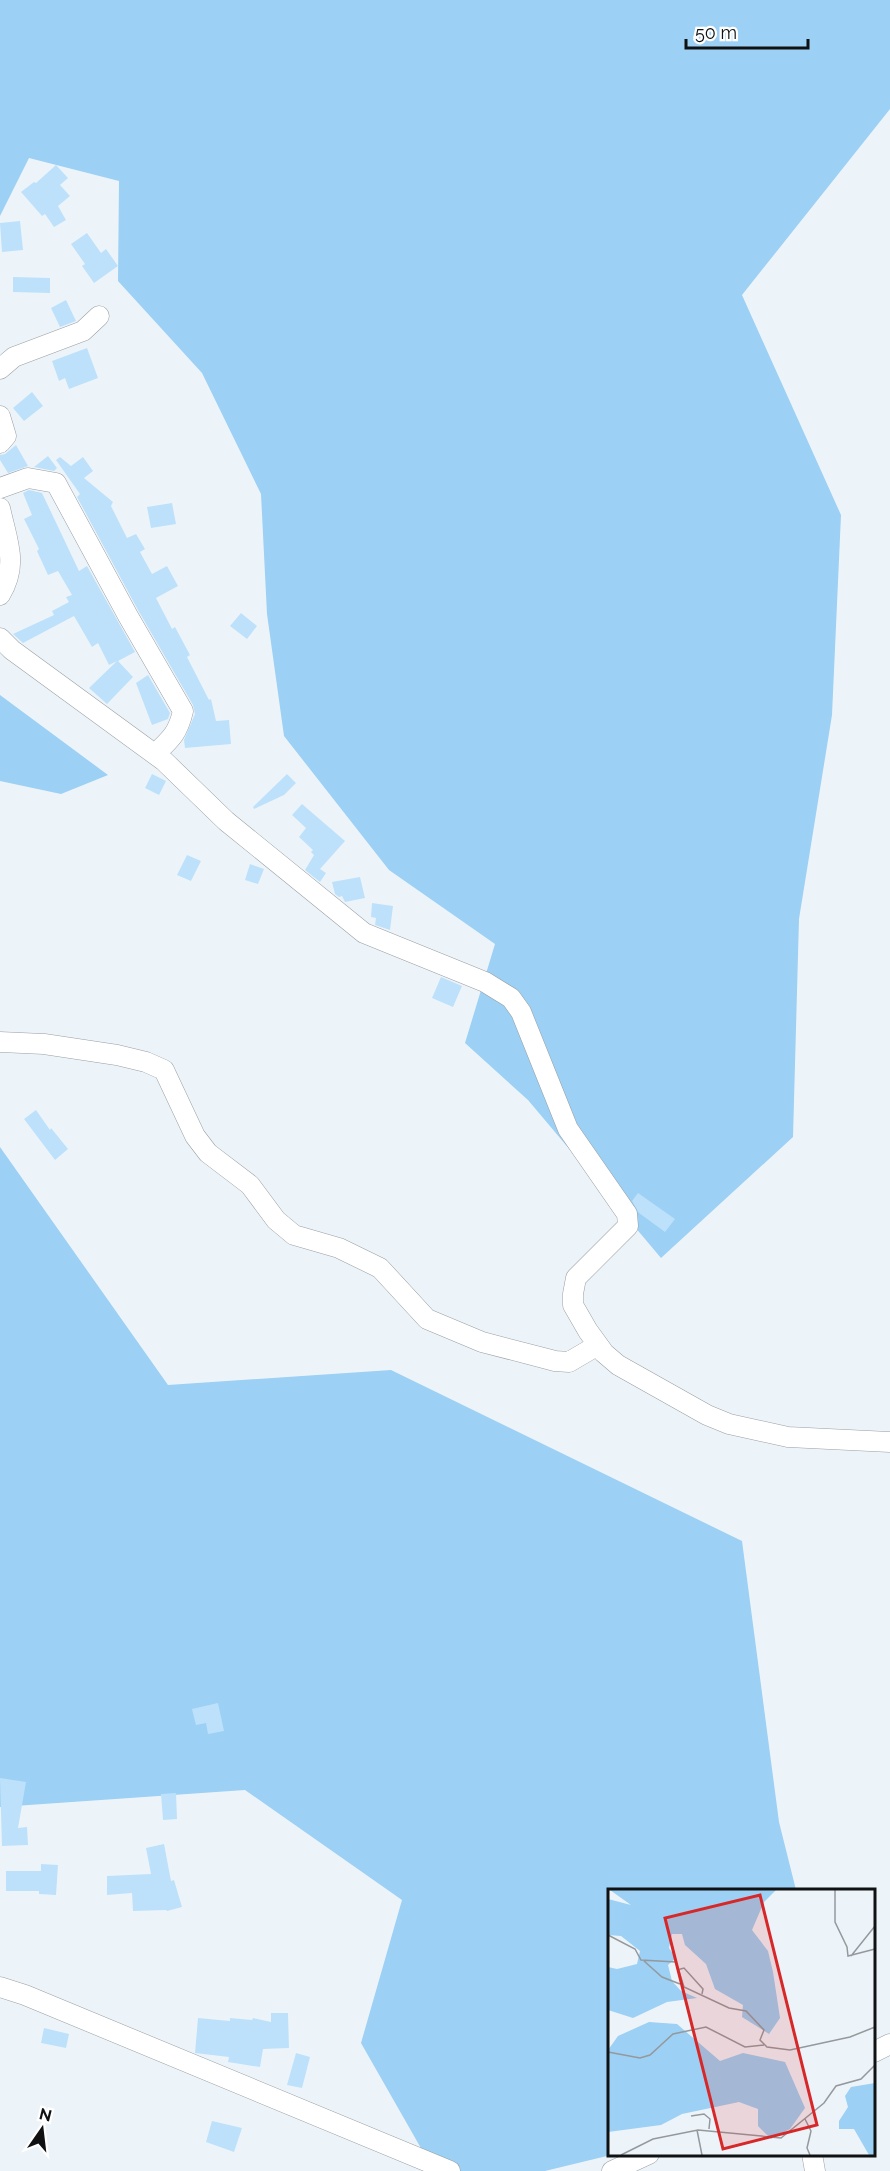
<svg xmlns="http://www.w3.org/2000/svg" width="890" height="2171" font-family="Raleway,sans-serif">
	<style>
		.green { fill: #9cd0f4 }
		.building { fill: #bde1fb }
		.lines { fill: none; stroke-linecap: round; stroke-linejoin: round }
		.minor-casing { stroke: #999fa3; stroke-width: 21 }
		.minor { stroke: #fff; stroke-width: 20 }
		.inset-road { fill: none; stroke: #94999d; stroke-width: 1.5 }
		.view { fill: #d62828; fill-opacity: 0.15; stroke: #d62828; stroke-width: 3 }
		.inset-edge { fill: none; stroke: #0f1113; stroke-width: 3 }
	</style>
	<rect width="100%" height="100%" fill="#edf4f9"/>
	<path class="green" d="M0,0H890V109L742,295L841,515L832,715L799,919L793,1137L661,1258L528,1100L465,1043L495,944L389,870L284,736L267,614L261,494L202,373L118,281L119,181L29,158L0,216Z
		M0,695L108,775L61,794L0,781Z
		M0,1147L168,1385L391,1370L742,1541L779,1822L796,1890H610V2154L611,2155L545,2171H434L361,2043L402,1900L245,1790L0,1807Z"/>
	<path class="building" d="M56,165L68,178L60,185L70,196L58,206L66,220L54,227L45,214L42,216L21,192L34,182L36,183Z
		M20,221L23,250L2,252L0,223Z
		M87,233L101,253L106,249L118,266L94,283L82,266L85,264L71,244Z
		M13,277L50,278V293L13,292Z
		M66,300L76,321L60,327L51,308Z
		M87,348L98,378L69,389L65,378L59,381L52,361Z
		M32,392L43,406L24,421L13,408Z
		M16,445L28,466L8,473L0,460V455L5,454Z
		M48,456L57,468L54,471L34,467Z
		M60,457L71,466L83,457L93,471L84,478L113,502L111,506L127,538L136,534L145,549L140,552L152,574L167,566L178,586L156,598L172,629L175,627L190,655L187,657L209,700L211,699L216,721L229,720L231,744L185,748L184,740L195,714L193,705L138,610L77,497L80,494L56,460Z
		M29,490L42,493L79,571L87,566L135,652L118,661L133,677L107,704L89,688L117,661L109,665L98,643L92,647L74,616L23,643L13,634L54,615L52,611L69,602L66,597L72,595L58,571L48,575L37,551L39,549L24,519L32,515L23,493Z
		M172,503L176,524L151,528L147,507Z
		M241,613L257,626L247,639L230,626Z
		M148,675L170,713L168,719L152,725L136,683Z
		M152,774L166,781L159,795L145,788Z
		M287,774L296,783L284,795L254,809L253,807Z
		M302,804L345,841L320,869L326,873L320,882L305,870L314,855L311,852L313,850L299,837L306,828L292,815Z
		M187,855L201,861L191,881L177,875Z
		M250,864L264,869L258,884L245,880Z
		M360,877L365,898L345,902L342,896L339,897L335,894L332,882Z
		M372,903L393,906L390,930L375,925L376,918L371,917Z
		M441,977L462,986L453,1007L432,998Z
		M36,1110L50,1130L51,1128L68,1149L55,1160L24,1119Z
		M638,1193L675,1219L665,1232L639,1213L632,1201Z
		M218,1703L224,1731L208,1734L206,1723L196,1725L192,1709Z
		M0,1778L26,1782L18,1828L27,1827L28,1845L2,1846Z
		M176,1793L177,1819L163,1820L161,1794Z
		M164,1844L171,1881L174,1880L182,1907L167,1911L166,1910L133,1911L132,1893L107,1895V1876L151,1874L146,1848Z
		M41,1864L58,1865L56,1895L39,1894V1891H6V1871H41Z
		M271,2013H288L289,2048L263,2049L260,2067L228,2062L229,2057L195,2053L198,2018L230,2021V2018L252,2020L253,2018L271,2022Z
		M44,2028L69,2034L66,2048L41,2043Z
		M296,2053L310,2057L302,2088L287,2085Z
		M212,2121L242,2128L234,2152L206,2142Z"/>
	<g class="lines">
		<defs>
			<path id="minor" d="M0,369L14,357L83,331L99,316
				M0,416L6,436L0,443
				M0,488L28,478L56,483L128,616L183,711C178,733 171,739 155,754
				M0,508C7,541 19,564 0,595
				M0,638L12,650L164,761L226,821L364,933L485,982L511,998L521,1012L568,1129L627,1214L628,1226L576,1278L573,1294V1305L588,1331L604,1353L618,1365L707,1415L729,1424L788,1437L890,1442
				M0,1042L44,1044L117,1055L146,1062L164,1070L195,1136L208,1153L250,1185L276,1220L294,1235L339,1248L380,1268L427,1319L482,1342L555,1361L569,1362L598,1345
				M0,1987L25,1995L450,2171
				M874,2052L890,2044
				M812,2154L815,2171
				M612,2171L649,2154"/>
		</defs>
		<use href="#minor" class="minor-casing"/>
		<use href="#minor" class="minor"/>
	</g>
	<g transform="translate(608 1889)">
		<rect width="267" height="267" fill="#edf4f9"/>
		<path d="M2,1H168L156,13L144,41L160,62L165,83L172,129L161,145L134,128L135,116L107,100L98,75L77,56L74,45H64L61,59L68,69L60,76L64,92L73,102L89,109L59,113L25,129L0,121V78L9,80L29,75L32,62L13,47L0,46V10L23,16ZM41,133L69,135L112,172L135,164L177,173L197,219L182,240L163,250L150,237V220L131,213L74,225L53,236L0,243V161L10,147ZM267,194V266H261L246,240H231V232L240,218L237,207L243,198Z" fill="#9cd0f4"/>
		<path class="inset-road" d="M227,1V33L239,58L240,67L267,60M0,46L27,60L33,71L68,73L76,98L121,119L138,122L156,141L152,151L159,158L182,161L242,148L267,138M243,67L267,37M36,72L54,88L72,95M69,81L76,79L95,100L94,105M0,163L32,169L42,166L65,145L98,138L137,158L156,156M83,227L96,225L102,230L101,240M197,230L203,242L199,259L202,266M89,241L94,266M13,266L45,250L90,241L173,249L216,214L228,197L253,190L267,176"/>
		<path class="view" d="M152,6L209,236L115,260L57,29Z"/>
		<rect width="267" height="267" class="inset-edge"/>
	</g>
	<g transform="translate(42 2129) rotate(14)" stroke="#ffffff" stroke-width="4.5" paint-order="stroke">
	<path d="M0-4.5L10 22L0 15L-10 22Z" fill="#0f1113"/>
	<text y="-9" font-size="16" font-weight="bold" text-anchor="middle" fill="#0f1113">N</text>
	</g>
	<path d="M686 39v9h122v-9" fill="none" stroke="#0f1113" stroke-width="3"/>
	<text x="695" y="39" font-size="18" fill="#0f1113" stroke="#ffffff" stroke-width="4.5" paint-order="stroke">50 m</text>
</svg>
